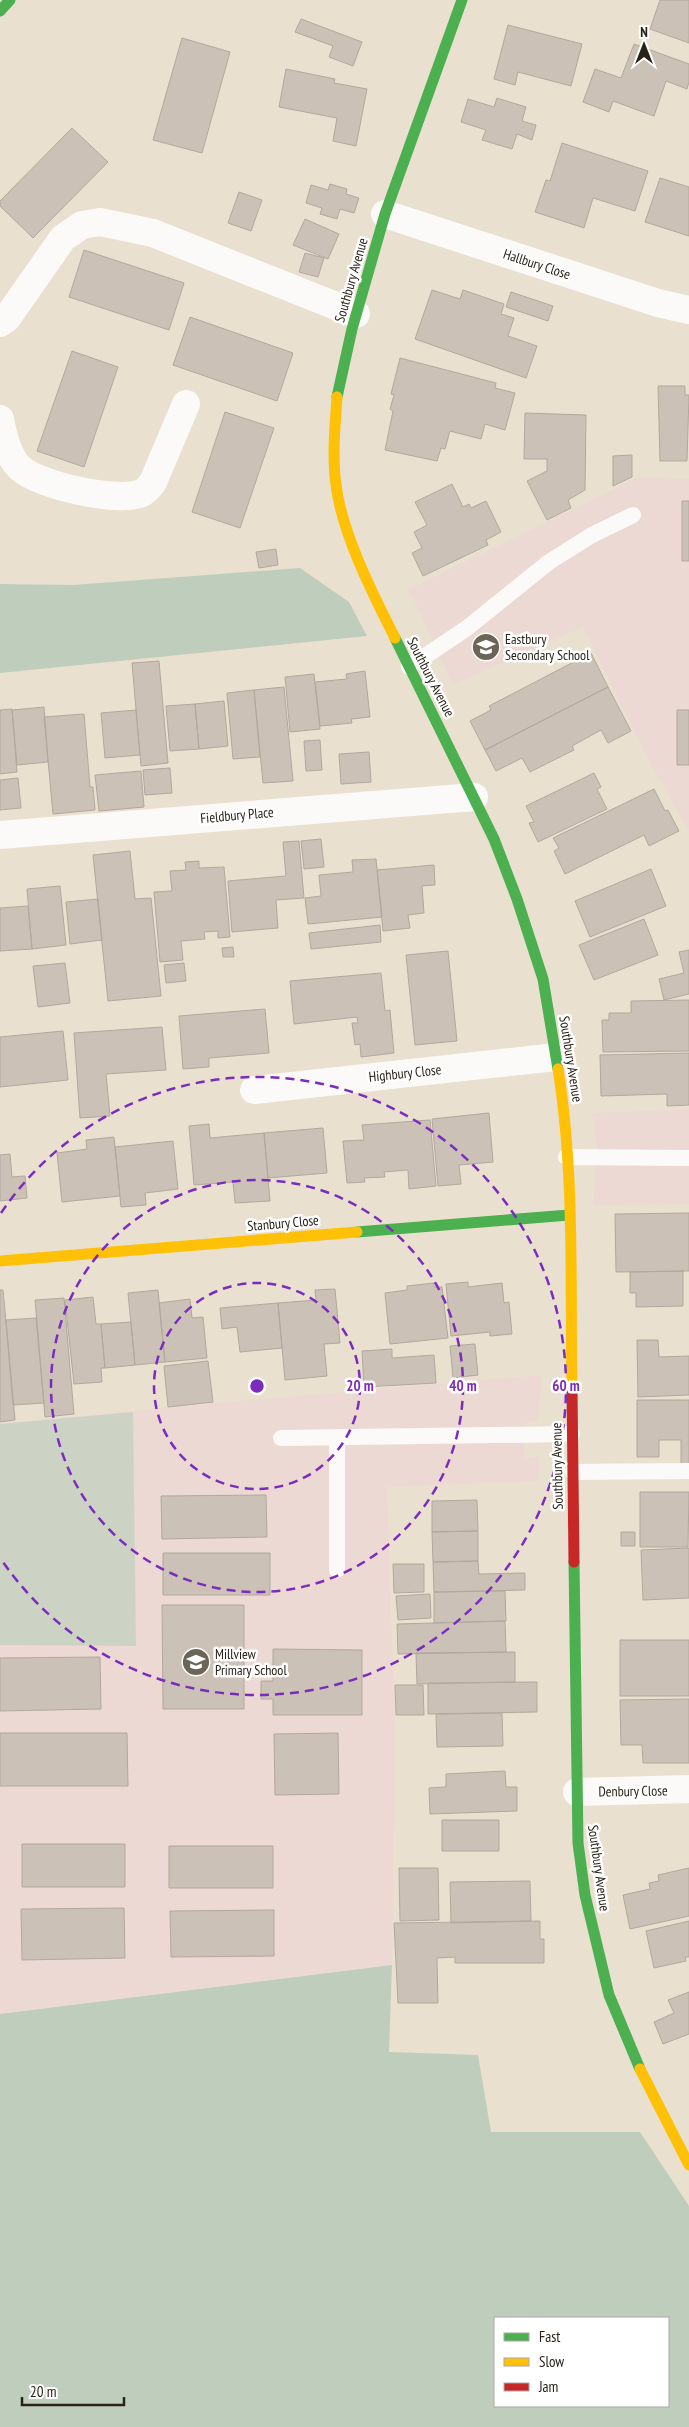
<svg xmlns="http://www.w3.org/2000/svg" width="689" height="2427" font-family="'PT Sans Narrow',sans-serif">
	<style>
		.education { fill: #ecd9d3 }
		.green { fill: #ccd3c5 }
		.forest { fill: #bfcebc; fill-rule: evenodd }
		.building { fill: #ccc1b6; stroke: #b2a89d }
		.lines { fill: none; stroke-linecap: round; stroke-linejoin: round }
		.lane { stroke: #fcfaf8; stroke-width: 16 }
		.street { stroke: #fcfaf8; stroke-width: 28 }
		.fast { stroke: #4caf50; stroke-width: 11 }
		.slow { stroke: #ffc107; stroke-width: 11 }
		.jam { stroke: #c62828; stroke-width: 11 }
		.ring { fill: none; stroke: #7b2cbf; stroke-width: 2.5; stroke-dasharray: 9 6 }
		.labels { text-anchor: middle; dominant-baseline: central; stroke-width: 5; stroke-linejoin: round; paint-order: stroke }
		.street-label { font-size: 14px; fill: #292218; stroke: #fff }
		.poi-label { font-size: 14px; fill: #292218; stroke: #fff; text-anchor: start }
		.centre { fill: #7b2cbf; stroke: #fff; stroke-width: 2.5 }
		.ring-label { font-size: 15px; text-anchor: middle; font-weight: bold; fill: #7b2cbf; stroke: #fff; stroke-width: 5; stroke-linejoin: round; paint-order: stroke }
	</style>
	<rect width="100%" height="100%" fill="#eae0d0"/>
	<path class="education" d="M639,477L689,479V832L648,759L583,627L453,685L409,589Z
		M689,1109V1204L593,1205L597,1146L592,1113Z
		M542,1375L538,1420L524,1424V1458L539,1457V1481L387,1487L395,1731L392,1965L0,2014V1424L168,1407Z"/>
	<path class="green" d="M133,1412L136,1646L0,1645V1424Z"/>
	<path class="forest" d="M300,568L349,602L367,636L0,673V584L73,585Z
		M392,1965L389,2052L478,2055L491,2132H640L689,2206V2427H0V2014ZM668,2318V2406H495V2318Z"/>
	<path class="building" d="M660,0H689V43L650,29Z
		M301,19L362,42L353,66L329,57L333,46L295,32Z
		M508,25L582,44L571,86L518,72L515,85L494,79Z
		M182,38L230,52L202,153L153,140Z
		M634,44L689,64V82L687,89L666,81L654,116L613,101L609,112L583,102L595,69L621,78Z
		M286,69L335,79L334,83L367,89L356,146L333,141L337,118L279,107Z
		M497,98L526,107L522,121L536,125L532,140L517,134L512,149L482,140L486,130L461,122L468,99L494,107Z
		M72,128L108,162L33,238L0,206V201Z
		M562,143L648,171L635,211L593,198L584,228L535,212L546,180L550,181Z
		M660,178L689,187V236L645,222Z
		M330,184L347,189L346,194L359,198L354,213L340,209L337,219L320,214L322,208L306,203L311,185L328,190Z
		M239,192L262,200L251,231L228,223Z
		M305,219L339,234L328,259L293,245Z
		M84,250L184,283L169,330L69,297Z
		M305,253L324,258L318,277L299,272Z
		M432,290L460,299L463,290L504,304L501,314L514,318L508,336L537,346L526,378L415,339Z
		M511,292L553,306L548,321L506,307Z
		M190,317L293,353L277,401L173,365Z
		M72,351L118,367L84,467L37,451Z
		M400,358L496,383L495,388L515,393L505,430L485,424L481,439L450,431L445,449L441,448L437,461L385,450L393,411L390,409L394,395L391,394Z
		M658,386H685V395H689L687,461H660Z
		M225,412L274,428L240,528L192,512Z
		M525,413L586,415L585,490L568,500L571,508L547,520L527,481L547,471V459H524Z
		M632,455V477L613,486V456Z
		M452,484L463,507L469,504L471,508L486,501L501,532L486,540L488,545L423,576L412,553L422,548L414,532L427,525L415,502Z
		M682,501H689V561H682Z
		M276,549L278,565L259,568L256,552Z
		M591,653L608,687L485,750L470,721L491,710L489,706Z
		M159,661L168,763L141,766L132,663Z
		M365,671L370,717L351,719L352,723L320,726L315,682L347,679L346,674Z
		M314,674L320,729L290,732L285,677Z
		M284,687L293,781L263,783L254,690Z
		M608,687L631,731L608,743L601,730L572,746L574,750L530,772L522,758L496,771L485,750Z
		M254,690L260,757L233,759L227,693Z
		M224,701L228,746L199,749L195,704Z
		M195,704L199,749L170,751L166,706Z
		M44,707L48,762L17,765L12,710Z
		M12,709L17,772L0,774V710Z
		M136,710L140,755L105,758L101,713Z
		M677,710H689V765H677Z
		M84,714L90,787H93L95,810L53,814L44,717Z
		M320,740L322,770L306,771L304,741Z
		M369,752L371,782L341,784L339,754Z
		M170,768L172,793L145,795L143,770Z
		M141,771L144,807L99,811L95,775Z
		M594,773L601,787L597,789L607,809L538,842L529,823L534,822L526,806Z
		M18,778L21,808L0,810V780Z
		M654,789L665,811L668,810L679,831L649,846L644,835L565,874L554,851L559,848L553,838Z
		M321,839L324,867L304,869L301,841Z
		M299,841L304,898L276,900L278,928L232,932L228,881L286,876L283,842Z
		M130,851L135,899L151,898L161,996L108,1001L93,855Z
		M376,859L382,917L308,924L305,898L321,896L319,875L353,872L352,860Z
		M199,861V868L224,867L230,937L218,938V931L204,932L205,939L181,941L183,960L160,962L154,892L172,891L170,871L186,870L185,862Z
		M434,865L435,885L422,886L424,913L408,915L410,928L383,931L377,870Z
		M651,869L666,906L590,937L575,901Z
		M60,886L66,945L32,949L27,889Z
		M98,899L102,940L70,944L66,902Z
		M28,906L32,949L0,951V908Z
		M644,919L658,955L594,980L579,945Z
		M380,925L381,942L311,949L309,933Z
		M233,947L234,957H223L222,948Z
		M689,950V994L664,1000L659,979L684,973L679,952Z
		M448,951L457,1041L415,1045L406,955Z
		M65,963L70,1003L38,1007L33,966Z
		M184,963L186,981L166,983L164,965Z
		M381,973L385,1011L390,1010L394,1053L361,1057L360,1044L355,1045L352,1023H358L357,1017L294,1024L290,981Z
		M689,1000V1051L603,1052L602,1020H609V1013H631V1001Z
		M265,1009L269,1053L209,1058V1067L183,1069L179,1016Z
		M162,1027L166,1070L106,1074L110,1116L80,1118L74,1033Z
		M63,1031L68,1080L0,1087V1037Z
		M689,1053V1105L667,1106V1094L601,1096L600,1055Z
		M489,1113L493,1162L459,1165L461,1184L438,1186L432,1119Z
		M430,1120L436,1186L409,1189L408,1170L384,1172L385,1177L364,1178L365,1182L347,1183L343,1141L364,1140L362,1125Z
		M209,1124L210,1138L264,1133L270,1201L235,1203L233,1182L194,1185L189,1126Z
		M323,1128L327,1173L268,1178L264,1133Z
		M114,1137L120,1196L62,1202L57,1153L87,1149L86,1140Z
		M173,1141L178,1189L145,1193L146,1205L121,1207L115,1147Z
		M10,1154L12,1177L25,1176L27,1198L0,1201V1155Z
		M689,1213V1271L616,1272L615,1214Z
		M683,1271V1306L636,1307V1293H630V1272Z
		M468,1282V1287L502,1283L504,1303L509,1302L512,1334L490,1336V1332L451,1336L446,1284Z
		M434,1283V1287H442L448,1338L390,1344L385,1293L407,1290V1286Z
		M335,1289L340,1343L324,1344L327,1376L285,1380L278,1303L316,1300L315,1290Z
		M0,1290H3L15,1420L0,1422Z
		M158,1290L165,1362L135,1365L128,1293Z
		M93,1297L96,1324H101L105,1368H101L102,1382L74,1384L65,1300Z
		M64,1298L74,1414L45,1417L35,1300Z
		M190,1299L192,1318L203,1317L207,1358L165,1362L159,1303Z
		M278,1303L282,1348L240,1352L237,1327L222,1329L220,1308Z
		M36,1318L44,1403L13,1405L6,1320Z
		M131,1322L135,1365L105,1368L101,1324Z
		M637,1340H658L659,1357L689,1356V1395L638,1397Z
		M475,1344L478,1375L453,1378L450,1346Z
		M392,1349V1358L434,1355L436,1383L364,1387L362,1351Z
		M208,1361L213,1402L168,1407L164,1366Z
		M637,1400H689V1468H681V1440H659V1457H637Z
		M640,1492H689L688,1547H640Z
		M266,1495L267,1537L162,1539L161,1496Z
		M477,1500L478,1531L432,1532V1501Z
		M478,1531V1561L433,1562L432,1532Z
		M621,1532H635V1546H621Z
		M689,1548V1598L643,1600L641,1550Z
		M163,1553H270V1595H163Z
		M478,1561L479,1574L525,1573V1590L434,1592L433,1562Z
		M393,1564H424V1592L394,1593Z
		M505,1591L506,1621L434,1623V1592Z
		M430,1594L431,1618L398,1620L396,1596Z
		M162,1605H244V1709H163Z
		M505,1621L506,1652L398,1654L397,1624Z
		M620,1640H689V1696H620Z
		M273,1649L362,1650V1715H273V1699H261V1681H273Z
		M515,1652V1682L417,1684L416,1653Z
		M100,1657L101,1709L0,1711V1658Z
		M537,1682V1712L428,1714V1683Z
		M395,1685H423L424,1715H396Z
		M689,1699V1763H643L642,1745H621L620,1700Z
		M502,1713L503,1746L437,1747L436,1714Z
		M0,1733H127L128,1786H0Z
		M338,1733L339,1794L275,1795L274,1734Z
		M505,1771L506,1787H517V1811L430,1814L429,1788L446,1787V1774Z
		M442,1820H499V1851H442Z
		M22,1844H125V1887H22Z
		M169,1846H273V1888H169Z
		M399,1868H438L439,1920L400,1921Z
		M689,1868V1916L630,1929L623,1895L650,1889L649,1883L659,1881L658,1875Z
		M530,1881L531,1921L451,1923L450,1882Z
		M124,1908L125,1958L22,1960L21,1909Z
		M274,1910V1956L171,1957L170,1911Z
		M540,1921V1939H544V1963H455V1957L437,1958L438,2003H398L394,1923Z
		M689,1921V1957H685L686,1961L654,1968L646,1931Z
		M689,1992V2034L663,2044L654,2022L674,2013L668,2000Z"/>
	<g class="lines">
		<path class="lane" d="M409,667L467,628L549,562L592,535L633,515
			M566,1157L689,1158
			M337,1437V1570
			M281,1438L572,1434
			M573,1472L689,1471"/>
		<path class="street" d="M385,214L658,303L689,310
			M0,323L7,318L63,238L82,225L100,222L153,233L356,314
			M0,419C3,435 8,457 20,468C40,486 118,503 142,493C146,491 150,486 153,482L186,404
			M0,835L474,797
			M254,1090L556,1057
			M577,1792L689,1789"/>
		<path class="fast" d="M0,11L10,0
			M337,397L352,329L385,214L462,0
			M395,638L494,839L517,899L543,979L558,1069
			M357,1232L569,1215
			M574,1562L578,1843L585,1895L609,1995L640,2069"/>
		<path class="slow" d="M337,397C335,426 332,456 336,485C342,534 373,594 395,638
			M558,1069C575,1175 570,1284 572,1390
			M0,1261L357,1232
			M640,2069L689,2165"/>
		<path class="jam" d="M572,1390L574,1562"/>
	</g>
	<g class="ring">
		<circle cx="257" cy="1386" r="103"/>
		<circle cx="257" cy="1386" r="206"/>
		<path d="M1 1213A309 309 0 1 1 1 1559"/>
	</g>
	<defs>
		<symbol id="school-disc" viewBox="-11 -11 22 22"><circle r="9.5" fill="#6d6458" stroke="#fff"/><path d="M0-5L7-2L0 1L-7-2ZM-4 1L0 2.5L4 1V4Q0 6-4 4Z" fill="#fff"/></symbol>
	</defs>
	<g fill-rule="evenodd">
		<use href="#school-disc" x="470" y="631" width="32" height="32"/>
		<use href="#school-disc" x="180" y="1646" width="32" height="32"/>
	</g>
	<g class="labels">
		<g class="street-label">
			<text transform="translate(537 264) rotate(18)">Hallbury Close</text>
			<text transform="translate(351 280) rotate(-74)">Southbury Avenue</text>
			<text transform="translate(431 677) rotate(63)">Southbury Avenue</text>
			<text transform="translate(237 815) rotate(-5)">Fieldbury Place</text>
			<text transform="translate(571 1059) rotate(81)">Southbury Avenue</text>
			<text transform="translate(405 1073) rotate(-6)">Highbury Close</text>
			<text transform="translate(283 1223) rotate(-5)">Stanbury Close</text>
			<text transform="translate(557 1466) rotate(-91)">Southbury Avenue</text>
			<text transform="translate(633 1791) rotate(-1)">Denbury Close</text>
			<text transform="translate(599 1868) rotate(82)">Southbury Avenue</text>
		</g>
		<g class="poi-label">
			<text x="505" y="639">Eastbury<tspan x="505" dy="16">Secondary School</tspan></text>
			<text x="215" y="1654">Millview<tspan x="215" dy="16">Primary School</tspan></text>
		</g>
	</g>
	<circle cx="257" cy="1386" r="8" class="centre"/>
	<g class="ring-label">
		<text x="360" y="1391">20 m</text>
		<text x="463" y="1391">40 m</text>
		<text x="566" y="1391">60 m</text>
	</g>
	<rect x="494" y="2317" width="175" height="90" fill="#ffffff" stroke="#a9a7a3"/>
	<rect x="504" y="2333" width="25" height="8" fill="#4caf50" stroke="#a9a7a3"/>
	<text x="539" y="2342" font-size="15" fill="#292218">Fast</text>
	<rect x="504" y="2358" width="25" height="8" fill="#ffc107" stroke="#a9a7a3"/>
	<text x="539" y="2367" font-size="15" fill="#292218">Slow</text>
	<rect x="504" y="2383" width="25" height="8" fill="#c62828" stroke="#a9a7a3"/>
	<text x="539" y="2392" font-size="15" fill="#292218">Jam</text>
	<g transform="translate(644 45)" stroke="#ffffff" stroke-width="4" paint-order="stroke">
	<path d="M0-4L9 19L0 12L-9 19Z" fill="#292218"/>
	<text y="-8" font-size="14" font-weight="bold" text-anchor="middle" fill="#292218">N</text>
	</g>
	<path d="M22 2397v8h102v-8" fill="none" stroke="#292218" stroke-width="2.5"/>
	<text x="30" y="2397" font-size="15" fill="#292218" stroke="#ffffff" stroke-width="4" paint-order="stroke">20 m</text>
</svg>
